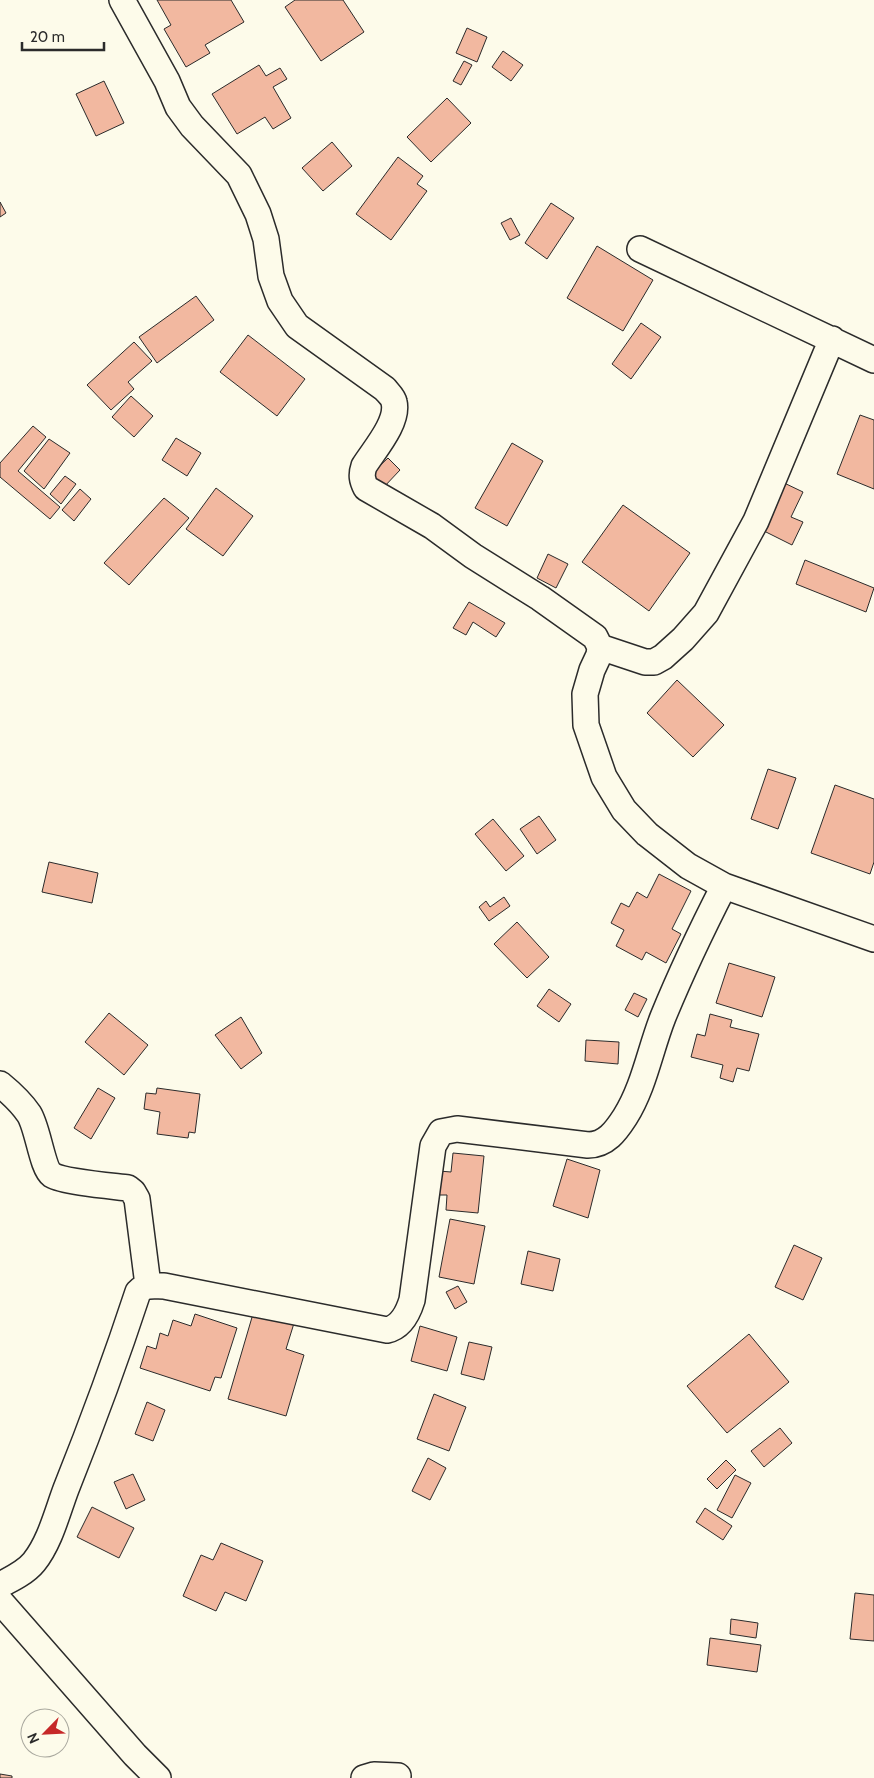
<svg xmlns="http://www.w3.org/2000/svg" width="874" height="1778" font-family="Cabin,sans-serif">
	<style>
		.building { fill: #f2b8a0; stroke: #2b2b2b }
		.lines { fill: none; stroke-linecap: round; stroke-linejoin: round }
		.minor-casing { stroke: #2b2b2b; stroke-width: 28 }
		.minor { stroke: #fdfbea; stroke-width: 25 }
	</style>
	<rect width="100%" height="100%" fill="#fdfbea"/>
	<path class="building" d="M157,0H231L244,22L205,45L210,53L186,67L164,29L171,25Z
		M295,0H343L364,32L321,61L285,7Z
		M467,28L487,37L477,62L456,53Z
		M503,51L523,65L511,81L492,67Z
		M464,61L472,65L461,85L453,81Z
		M259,65L266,76L280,68L287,79L273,87L291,118L273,129L265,117L237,134L212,94Z
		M104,81L124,123L96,136L76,94Z
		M447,98L471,123L431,162L407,137Z
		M332,142L352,166L323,191L302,168Z
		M398,157L423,176L417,184L427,191L391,240L356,214Z
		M0,202L6,213L0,217Z
		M551,203L574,218L547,259L525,243Z
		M511,218L520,235L510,240L501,223Z
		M597,246L653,280L623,331L567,298Z
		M196,296L214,320L157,363L139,337Z
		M641,323L661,337L631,379L612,364Z
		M248,335L305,379L277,416L220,372Z
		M134,342L152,361L128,382L134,389L111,410L87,385Z
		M131,396L153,416L134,437L112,417Z
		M860,415L874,420V489L837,474Z
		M33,426L46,437L18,471L60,507L50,519L0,477V463Z
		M176,438L201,453L187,476L162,460Z
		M49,439L70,453L44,489L24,471Z
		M512,443L543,461L507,526L475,508Z
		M388,458L400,470L383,488L370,475Z
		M65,476L76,484L61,504L50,494Z
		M780,481L803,492L791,517L803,522L792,545L758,528Z
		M216,488L253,516L223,556L186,529Z
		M80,489L91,499L74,521L62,510Z
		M164,498L189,518L129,585L104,563Z
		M623,505L690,553L649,611L582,562Z
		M548,554L568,564L556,588L537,578Z
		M805,560L874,588L866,612L796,584Z
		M469,602L505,623L496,637L473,622L466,635L453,628Z
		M677,680L724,725L693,757L647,713Z
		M768,769L796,778L778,829L751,819Z
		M835,785L874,799V862L870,874L811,853Z
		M539,816L556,840L537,854L520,829Z
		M493,819L524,856L506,871L475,834Z
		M49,862L98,873L92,903L42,892Z
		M659,874L691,891L672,929L681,934L666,963L646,952L642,960L616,946L624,930L611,923L621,903L629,907L637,892L647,898Z
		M504,897L510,906L489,921L479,907L486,901L490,907Z
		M517,922L549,957L527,978L494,944Z
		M729,963L775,977L762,1017L716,1003Z
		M549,989L571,1004L559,1022L537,1006Z
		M634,993L647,999L638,1017L625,1010Z
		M109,1013L148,1045L124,1075L85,1042Z
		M710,1014L732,1020L730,1027L759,1034L749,1071L737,1068L733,1082L720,1078L723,1065L691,1057L697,1034L705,1036Z
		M241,1017L262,1053L241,1069L215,1035Z
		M586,1040L619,1042L618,1064L585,1061Z
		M98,1088L115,1098L91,1139L74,1128Z
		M157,1088L200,1094L195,1133L189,1132L188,1138L157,1134L160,1112L144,1109L146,1093L156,1094Z
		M453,1153L484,1156L478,1213L446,1210L447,1195H437L439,1171L451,1172Z
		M567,1159L600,1170L588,1218L553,1206Z
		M450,1219L485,1226L474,1284L439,1277Z
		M794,1245L822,1258L803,1300L775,1287Z
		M528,1251L560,1259L553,1291L521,1284Z
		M458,1286L467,1302L455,1309L446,1292Z
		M255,1307L295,1320L286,1349L304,1355L286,1416L228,1399Z
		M195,1314L237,1328L221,1378L215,1377L210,1391L140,1368L147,1346L156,1349L160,1333L168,1336L173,1320L191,1326Z
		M420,1326L457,1337L447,1371L411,1361Z
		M749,1334L789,1382L727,1433L687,1386Z
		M469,1342L492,1347L484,1380L461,1374Z
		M434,1394L466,1407L449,1451L417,1439Z
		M147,1402L165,1410L153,1441L135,1434Z
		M780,1428L792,1443L764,1467L751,1451Z
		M428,1458L446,1468L430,1500L412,1491Z
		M726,1460L736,1470L717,1489L707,1479Z
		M133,1474L145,1500L126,1509L114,1482Z
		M735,1475L751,1483L732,1518L717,1510Z
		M92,1507L134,1528L119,1558L77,1537Z
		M705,1508L732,1526L723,1540L696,1522Z
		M221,1543L263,1561L246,1601L225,1592L216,1611L183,1596L201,1555L213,1560Z
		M855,1593L874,1595V1641L850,1639Z
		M731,1619L758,1623L756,1638L730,1634Z
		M710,1638L761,1645L757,1672L707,1665Z
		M0,1774L12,1776V1778H0Z"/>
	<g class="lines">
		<defs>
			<path id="minor" d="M122,0L167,81L178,107L192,126L239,175L258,214L266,239L271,276L280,301L297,326L385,389C388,393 393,397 394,402C399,422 374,450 364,466C361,475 362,480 366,488L432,526L473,556L540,598L595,637L600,647L599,655L592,670L585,694L586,725L604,777L624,810L647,834L688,866L724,886L874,939
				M640,249L874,360
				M600,647L645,662H654L663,657L683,639L706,613L756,521L832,339
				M0,1084C11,1093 21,1102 29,1114C38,1128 42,1168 52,1175C64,1182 112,1186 128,1188L133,1192L137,1199L148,1285
				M0,1585C12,1579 26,1572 34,1562C50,1542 57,1513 66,1489C92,1424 116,1359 138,1292C145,1284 153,1286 164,1286L387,1330C401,1327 408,1313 412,1300L433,1146L441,1132L457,1129L588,1145C606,1145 616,1131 625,1117C644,1087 650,1050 663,1017C681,973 702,929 724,886
				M0,1601L135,1755L158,1778
				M364,1778L374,1775L398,1776"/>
		</defs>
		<use href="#minor" class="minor-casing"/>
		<use href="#minor" class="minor"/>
	</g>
	<g transform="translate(45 1733) rotate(246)"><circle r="24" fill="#fdfbea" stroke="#a9a89e"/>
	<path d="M0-4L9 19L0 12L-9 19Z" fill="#c62828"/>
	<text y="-8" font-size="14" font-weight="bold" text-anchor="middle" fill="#2b2b2b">N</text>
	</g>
	<path d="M22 42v8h82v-8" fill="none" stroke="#2b2b2b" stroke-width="2.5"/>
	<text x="30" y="42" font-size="15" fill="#2b2b2b" stroke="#fdfbea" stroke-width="4" paint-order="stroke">20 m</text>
</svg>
